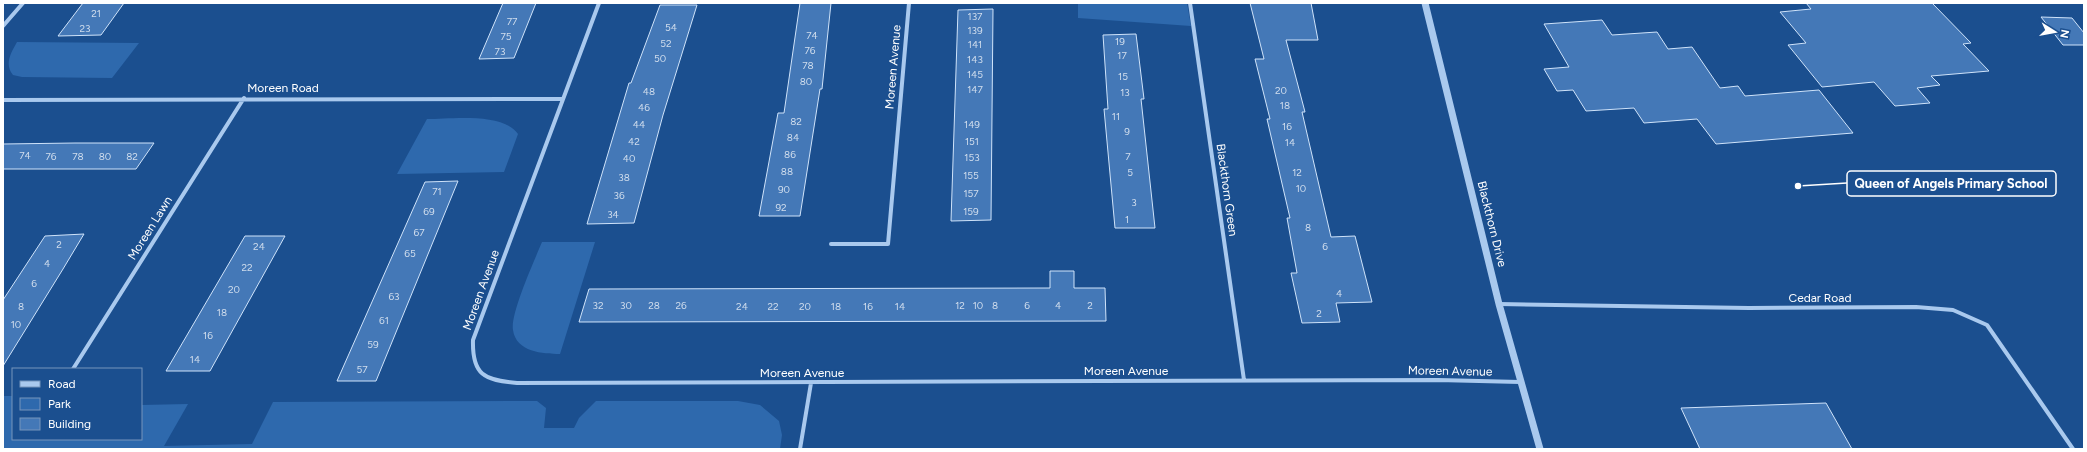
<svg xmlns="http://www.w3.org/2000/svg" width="2087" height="452" font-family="Figtree,sans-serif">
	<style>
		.green { fill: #2e69ad }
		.building { fill: #4478b7; stroke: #cfe3fa }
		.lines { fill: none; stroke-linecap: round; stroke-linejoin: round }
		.minor { stroke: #a9c9ee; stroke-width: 4 }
		.tertiary { stroke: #a9c9ee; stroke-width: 7 }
		.labels { text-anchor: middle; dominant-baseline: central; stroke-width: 3; stroke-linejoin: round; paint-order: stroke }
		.number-label { font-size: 10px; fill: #d0dded }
		.street-label { font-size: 12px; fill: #fff; stroke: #1b4f8f }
		.leader { fill: none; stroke: #fff; stroke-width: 1.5 }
		.callout-dot { fill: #fff; stroke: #1b4f8f; stroke-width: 1.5 }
		.callout { fill: #1b4f8f; stroke: #fff; stroke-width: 1.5 }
		.callout-label { font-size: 13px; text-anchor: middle; font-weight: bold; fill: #fff }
	</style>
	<rect width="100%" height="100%" fill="#1b4f8f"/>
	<path class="green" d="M1078,3H1187L1191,26L1078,18Z
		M17,42L139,43L112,78L22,77L13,75C4,64 11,53 17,42Z
		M427,119C451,119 503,112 518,134L504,172L397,174Z
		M542,242H595L560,354C543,354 516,352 513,330C510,314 535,259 542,242Z
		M3,396H13V439H141V405L188,404L164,446L252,444L273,402L537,401L546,408L544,428H574L579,418L596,401H738L760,405L779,421L782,435L780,449H3Z"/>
	<path class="building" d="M83,3H124L101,35L58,36Z
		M503,3H536L514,58L479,59Z
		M800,3H831L822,89H820L800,216H759L778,113H784Z
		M1250,3H1311L1318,40H1286L1305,112H1302L1331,237L1355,236L1372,302L1336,303L1340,322L1302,323L1291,273H1297L1287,218H1290L1267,119H1270L1255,59H1264Z
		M1806,3H1932L1971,43L1963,44L1989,71L1931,76L1940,85L1917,88L1930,103L1895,106L1874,82L1822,87L1788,45L1806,43L1780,12L1811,9Z
		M660,5H697L663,115L634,223L587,224L629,83H631Z
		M993,9L991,220L951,221L958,10Z
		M2041,17L2072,18L2084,33V45H2063Z
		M1602,20L1612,35L1657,32L1668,49L1692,47L1720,88L1738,86L1745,96L1819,90L1853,133L1716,144L1697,119L1644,123L1634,108L1586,111L1573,90L1557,91L1544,69L1569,67L1544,24Z
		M1136,34L1144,99H1141L1155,228H1115L1104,109H1108L1103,35Z
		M75,143H154L136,169H3V144Z
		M458,181L376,381H337L425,182Z
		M84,234L63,269L3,366V300L45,236Z
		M245,236H285L210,371H166Z
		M1050,271H1074V288H1105L1106,321L579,322L589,289L1050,288Z
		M1826,403L1852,449H1700L1681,408Z"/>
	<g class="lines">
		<path class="minor" d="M599,3L473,340C472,375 484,380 517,383L1438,380L1520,382
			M1190,3L1244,380
			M3,26L23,3
			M3,100L563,99
			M831,244H888L909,3
			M1499,304L1749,308L1916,307L1953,310L1987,325L2073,449
			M73,369L244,98
			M800,449L811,383"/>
		<path class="tertiary" d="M1425,3L1499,304L1540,449"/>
	</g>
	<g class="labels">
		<g class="number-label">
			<text x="96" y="13">21</text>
			<text x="975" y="16">137</text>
			<text x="512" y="21">77</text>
			<text x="671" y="27">54</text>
			<text x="85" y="28">23</text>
			<text x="975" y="30">139</text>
			<text x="812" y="35">74</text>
			<text x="506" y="36">75</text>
			<text x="1120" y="41">19</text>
			<text x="666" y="43">52</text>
			<text x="975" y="44">141</text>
			<text x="810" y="50">76</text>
			<text x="500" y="51">73</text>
			<text x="1122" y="55">17</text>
			<text x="660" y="58">50</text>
			<text x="975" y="59">143</text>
			<text x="808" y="65">78</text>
			<text x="975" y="74">145</text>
			<text x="1123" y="76">15</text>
			<text x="806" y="81">80</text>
			<text x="975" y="89">147</text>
			<text x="1281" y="90">20</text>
			<text x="649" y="91">48</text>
			<text x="1125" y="92">13</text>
			<text x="1285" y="105">18</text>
			<text x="644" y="107">46</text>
			<text x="1116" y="116">11</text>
			<text x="796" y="121">82</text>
			<text x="639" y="124">44</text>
			<text x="972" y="124">149</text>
			<text x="1287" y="126">16</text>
			<text x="1127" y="131">9</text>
			<text x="793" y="137">84</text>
			<text x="634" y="141">42</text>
			<text x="972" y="141">151</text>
			<text x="1290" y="142">14</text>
			<text x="790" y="154">86</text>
			<text x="25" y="155">74</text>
			<text x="51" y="156">76</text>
			<text x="78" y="156">78</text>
			<text x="105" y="156">80</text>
			<text x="132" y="156">82</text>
			<text x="1128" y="156">7</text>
			<text x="972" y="157">153</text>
			<text x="629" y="158">40</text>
			<text x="787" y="171">88</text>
			<text x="1130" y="172">5</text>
			<text x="1297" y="172">12</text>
			<text x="971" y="175">155</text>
			<text x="624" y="177">38</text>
			<text x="1301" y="188">10</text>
			<text x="784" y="189">90</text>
			<text x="437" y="191">71</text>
			<text x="971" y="193">157</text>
			<text x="619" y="195">36</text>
			<text x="1134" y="202">3</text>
			<text x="781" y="207">92</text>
			<text x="429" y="211">69</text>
			<text x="971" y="211">159</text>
			<text x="613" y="214">34</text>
			<text x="1127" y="219">1</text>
			<text x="1308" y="227">8</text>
			<text x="419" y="232">67</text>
			<text x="59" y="244">2</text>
			<text x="259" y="246">24</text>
			<text x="1325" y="246">6</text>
			<text x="410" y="253">65</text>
			<text x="47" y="263">4</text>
			<text x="247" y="267">22</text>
			<text x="34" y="283">6</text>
			<text x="234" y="289">20</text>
			<text x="1339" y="293">4</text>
			<text x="394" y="296">63</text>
			<text x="598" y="305">32</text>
			<text x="626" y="305">30</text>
			<text x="654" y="305">28</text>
			<text x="681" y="305">26</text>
			<text x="960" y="305">12</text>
			<text x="978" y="305">10</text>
			<text x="995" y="305">8</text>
			<text x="1027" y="305">6</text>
			<text x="1058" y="305">4</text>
			<text x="1090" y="305">2</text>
			<text x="21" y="306">8</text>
			<text x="742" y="306">24</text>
			<text x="773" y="306">22</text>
			<text x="805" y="306">20</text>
			<text x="836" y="306">18</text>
			<text x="868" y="306">16</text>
			<text x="900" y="306">14</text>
			<text x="222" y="312">18</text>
			<text x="1319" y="313">2</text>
			<text x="384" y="320">61</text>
			<text x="16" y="324">10</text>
			<text x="208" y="335">16</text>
			<text x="373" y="344">59</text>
			<text x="195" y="359">14</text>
			<text x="362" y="369">57</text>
		</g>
		<g class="street-label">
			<text transform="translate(893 67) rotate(-85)">Moreen Avenue</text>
			<text x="283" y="88">Moreen Road</text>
			<text transform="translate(1227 190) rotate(82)">Blackthorn Green</text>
			<text transform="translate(1492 224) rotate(76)">Blackthorn Drive</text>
			<text transform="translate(150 228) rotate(-58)">Moreen Lawn</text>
			<text transform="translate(481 290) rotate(-70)">Moreen Avenue</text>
			<text x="1820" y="298">Cedar Road</text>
			<text x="1126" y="371">Moreen Avenue</text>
			<text transform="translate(1450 371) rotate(1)">Moreen Avenue</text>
			<text x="802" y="373">Moreen Avenue</text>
		</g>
	</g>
	<path class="leader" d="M1798 186L1847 183"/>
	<circle class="callout-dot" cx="1798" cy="186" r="4"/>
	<rect class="callout" x="1847" y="171" width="209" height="25" rx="4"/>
	<g class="callout-label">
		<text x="1951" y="188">Queen of Angels Primary School</text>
	</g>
	<rect width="2087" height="452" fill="none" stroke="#ffffff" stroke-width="8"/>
	<rect x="12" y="368" width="130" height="72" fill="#1b4f8f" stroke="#7695bc"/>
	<rect x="20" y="381" width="20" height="6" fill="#a9c9ee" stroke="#7695bc"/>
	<text x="48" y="388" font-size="12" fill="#ffffff">Road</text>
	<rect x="20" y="398" width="20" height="12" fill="#2e69ad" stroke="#7695bc"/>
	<text x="48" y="408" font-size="12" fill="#ffffff">Park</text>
	<rect x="20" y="418" width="20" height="12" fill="#4478b7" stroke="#7695bc"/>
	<text x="48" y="428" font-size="12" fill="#ffffff">Building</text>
	<g transform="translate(2055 32) rotate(101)" stroke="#1b4f8f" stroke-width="3" paint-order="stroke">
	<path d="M0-3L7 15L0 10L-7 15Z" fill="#ffffff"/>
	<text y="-6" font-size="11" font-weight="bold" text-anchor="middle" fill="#ffffff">N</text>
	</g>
</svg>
